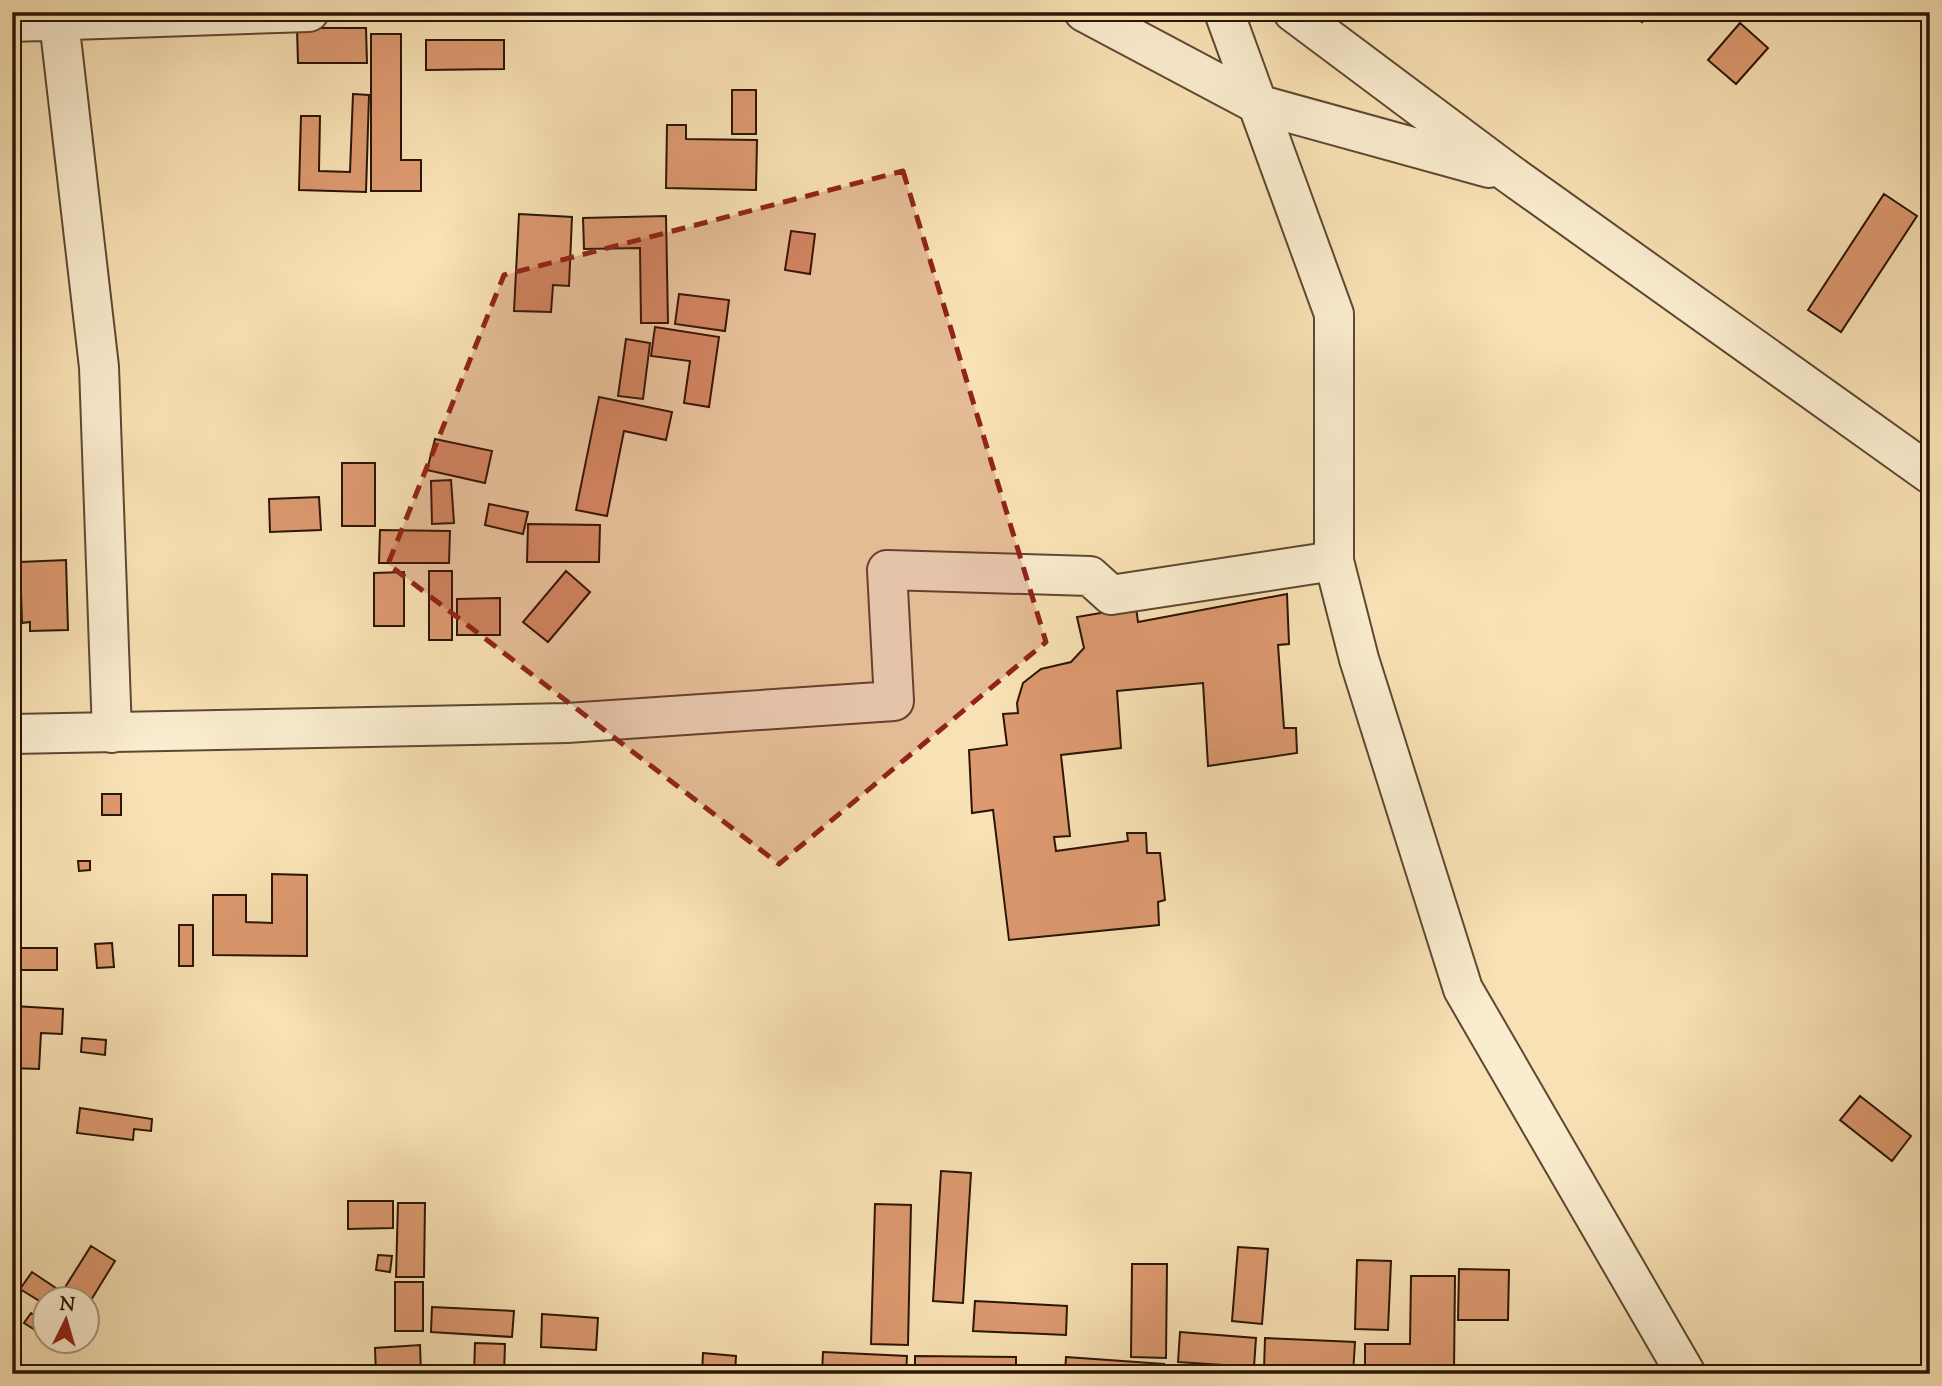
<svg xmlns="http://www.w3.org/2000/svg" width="1942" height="1386" font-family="'Sorts Mill Goudy',serif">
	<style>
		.building { fill: #dd996f; stroke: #2a1506; stroke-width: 2 }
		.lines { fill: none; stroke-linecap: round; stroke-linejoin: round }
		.minor-casing { stroke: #5e4832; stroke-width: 42 }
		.minor { stroke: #faecce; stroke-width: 38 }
		.marked { fill: #8f2418; fill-opacity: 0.2; stroke: #8f2418; stroke-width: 5; stroke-dasharray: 14 9; stroke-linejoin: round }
	</style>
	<rect width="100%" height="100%" fill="#f8e1b4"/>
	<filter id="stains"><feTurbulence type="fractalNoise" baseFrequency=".00286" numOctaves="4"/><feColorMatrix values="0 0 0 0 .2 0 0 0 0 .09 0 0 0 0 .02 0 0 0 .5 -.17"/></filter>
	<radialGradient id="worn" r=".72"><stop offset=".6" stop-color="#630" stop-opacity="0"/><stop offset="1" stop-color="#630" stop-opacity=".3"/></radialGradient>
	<path class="building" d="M1629,12H1650L1642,22Z
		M1740,23L1768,48L1736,84L1708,60Z
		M297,28H366L367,63H298Z
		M371,34H401V160H421V191H371Z
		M426,40H504V69L426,70Z
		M732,90H756V134H732Z
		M353,94L369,95L366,192L299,190L301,116H320L319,171L350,172Z
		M667,125H686V139L757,140L756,190L666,188Z
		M1884,194L1917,216L1841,332L1808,310Z
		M1930,209V229L1921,222Z
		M519,214L572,217L569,286L553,285L551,312L514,311Z
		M666,216L668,323H641L640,248L584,249L583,218Z
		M791,231L815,234L810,274L785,270Z
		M679,294L729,300L725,331L675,324Z
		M655,327L719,337L709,407L684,403L690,361L651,356Z
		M626,339L650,343L643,399L618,396Z
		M599,397L672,412L666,440L624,431L607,516L576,510Z
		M435,439L492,451L485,483L427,470Z
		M342,463H375V526H342Z
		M451,480L454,523L432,524L431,481Z
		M319,497L321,530L270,532L269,499Z
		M489,504L528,512L523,534L485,525Z
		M528,524L600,525L599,562H527Z
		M380,530L450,531L449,563H379Z
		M66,560L68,630L30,631V622L22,623L20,562Z
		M429,571H452V640H429Z
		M566,571L590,592L548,642L523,622Z
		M404,572V626H374V573Z
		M1287,594L1289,644L1278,645L1284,728H1296L1297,753L1208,766L1203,683L1117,691L1121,748L1061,755L1070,836L1054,837L1056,851L1128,841L1127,833H1146L1147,853H1160L1165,900L1158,902L1159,925L1009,940L993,810L972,813L969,750L1007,745L1003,714L1018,713L1017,703L1023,683L1041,669L1071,662L1084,648L1077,617L1136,607L1138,622Z
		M500,598V635H457V599Z
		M12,609H16L17,645H12Z
		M102,794H121V815H102Z
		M78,861H90V870L79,871Z
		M272,874L307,875V956L213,955V895H246V922L272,923Z
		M179,925H193V966H179Z
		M112,943L114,967L97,968L95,944Z
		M12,948H57V970H12Z
		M14,1006L63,1009L62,1034L41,1033L39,1069L12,1068Z
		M82,1038L106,1040L105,1055L81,1052Z
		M1860,1096L1911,1136L1892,1161L1840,1120Z
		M80,1108L152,1119L151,1131L134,1129L133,1140L77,1133Z
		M941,1171L971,1173L963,1303L933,1301Z
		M348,1201H393V1228L348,1229Z
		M398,1203H425L424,1277H396Z
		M875,1204L911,1205L908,1345L871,1344Z
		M91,1246L115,1261L88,1305V1298H46V1305L20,1289L32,1272L62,1292Z
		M1238,1247L1268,1249L1262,1324L1232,1321Z
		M378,1255L392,1256L390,1272L376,1270Z
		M1357,1260L1391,1261L1388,1330L1355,1329Z
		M1132,1264H1167L1166,1358L1131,1357Z
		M1459,1269L1509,1270L1508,1320H1458Z
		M1411,1276H1455L1454,1372L1365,1371V1344H1410Z
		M395,1282H423V1331H395Z
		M975,1301L1067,1306L1066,1335L973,1331Z
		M432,1307L514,1311L512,1337L431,1332Z
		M31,1313L46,1322V1337L24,1323Z
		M542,1314L598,1318L596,1350L541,1347Z
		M1180,1332L1256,1338L1254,1367L1178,1362Z
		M1265,1338L1355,1342L1353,1374L1264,1370Z
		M475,1343L505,1344L504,1374H474Z
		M420,1345L421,1373L376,1374L375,1348Z
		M823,1352L907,1356L906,1374H822Z
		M703,1353L736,1356L735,1374H702Z
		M915,1356L1016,1357V1374H915Z
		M1066,1357L1164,1364L1163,1374H1065Z"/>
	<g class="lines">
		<defs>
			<path id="minor" d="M1084,12L1257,104L1489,168
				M1224,12L1334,314V561L1359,659L1463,989L1686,1374
				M1293,12L1511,175L1930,474
				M59,21L99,367L112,733
				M12,22L309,12
				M12,734L567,723L894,701L887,570L1090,576L1111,595L1334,561"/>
		</defs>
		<use href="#minor" class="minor-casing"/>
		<use href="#minor" class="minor"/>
	</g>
	<path class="marked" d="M903,171L1046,642L779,864L388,564L504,275Z"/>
	<rect width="1942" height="1386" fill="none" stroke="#f8e1b4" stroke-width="42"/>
	<rect x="14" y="14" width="1914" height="1358" fill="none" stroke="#2a1506" stroke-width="3.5"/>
	<rect x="21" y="21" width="1900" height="1344" fill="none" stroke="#2a1506" stroke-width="2"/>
	<g transform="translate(66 1320) rotate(5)"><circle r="33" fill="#faecce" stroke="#a7967e" stroke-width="2"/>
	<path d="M0-5L12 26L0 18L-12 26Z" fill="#8f2418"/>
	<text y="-10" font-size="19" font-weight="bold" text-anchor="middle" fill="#2a1506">N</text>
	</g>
	<rect width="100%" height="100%" filter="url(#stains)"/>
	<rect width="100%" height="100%" fill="url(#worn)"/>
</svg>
